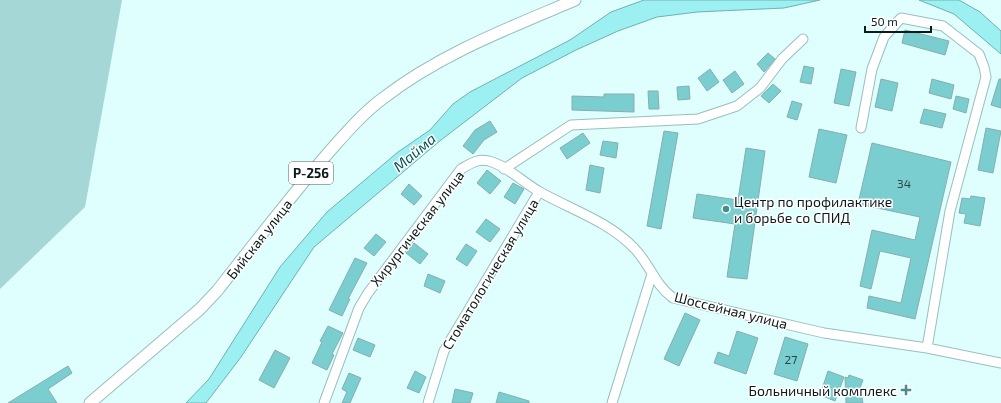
<svg xmlns="http://www.w3.org/2000/svg" width="1001" height="403" font-family="'Exo 2',sans-serif">
	<style>
		.green { fill: #a5d7d7 }
		.water { fill: #9cf0f1; stroke: #71b0b0 }
		.building { fill: #7acecf; stroke: #88adad }
		.lines { fill: none; stroke-linecap: round; stroke-linejoin: round }
		.minor-casing { stroke: #9abebe; stroke-width: 11 }
		.major-casing { stroke: #9abebe; stroke-width: 13 }
		.minor { stroke: #fff; stroke-width: 9 }
		.major { stroke: #fff; stroke-width: 11 }
		.poi-dot { fill: #458d8e; stroke: #fff; stroke-width: 1.5 }
		.labels { text-anchor: middle; dominant-baseline: central; stroke-width: 3; stroke-linejoin: round; paint-order: stroke }
		.number-label { font-size: 12px; fill: #284747 }
		.shield { fill: #fff; stroke: #555f5f; stroke-width: 1 }
		.shield-label { font-size: 13px; font-weight: bold; fill: #0c1a1a }
		.poi-label { font-size: 14px; fill: #0c1a1a; stroke: #fff; text-anchor: start }
		.street-label { font-size: 14px; fill: #0c1a1a; stroke: #fff }
		.water-label { font-size: 15px; font-style: italic; fill: #045354; stroke: #fff }
	</style>
	<rect width="100%" height="100%" fill="#dffefe"/>
	<path class="green" d="M0,0H122L85,207L0,289Z"/>
	<path class="water" d="M644,0H820L784,8L697,12L657,17L618,31L576,50L522,78L441,140L314,247L241,357L206,403H186L209,379L280,267L327,212L398,152L430,130L453,104L470,92L570,40L611,12Z
		M919,0H959L980,12L1001,31V54L954,14Z"/>
	<path class="building" d="M905,30L949,41L945,55L902,43Z
		M768,53L775,59L764,72L757,64Z
		M804,66L814,68L811,84L800,82Z
		M710,69L719,82L707,91L698,78Z
		M841,69L856,72L849,106L834,103Z
		M735,71L744,84L732,93L723,80Z
		M881,79L898,83L892,111L875,107Z
		M932,79L954,85L951,99L929,93Z
		M999,79H1001V108L991,105Z
		M773,84L781,91L769,103L761,96Z
		M689,86L690,99L678,100L677,87Z
		M648,91H658L659,109H649Z
		M604,94H634V112L572,110V96L604,97Z
		M956,96L969,99L966,113L953,109Z
		M792,101L802,104L797,120L787,117Z
		M924,109L946,114L942,128L920,123Z
		M490,121L497,132L484,140L473,154L463,146L475,130Z
		M986,128L1001,131L993,173L978,170Z
		M819,129L847,135L836,183L809,177Z
		M664,131L678,133L661,229L647,226Z
		M583,133L590,143L567,159L560,148Z
		M603,141L618,143L616,158L600,155Z
		M872,143L951,162L915,319L867,308L869,296L901,303L911,258L880,251L871,289L860,286L872,230L915,240L920,217L858,204Z
		M746,148L765,151L747,279L727,277L735,224L693,218L697,194L738,200Z
		M590,165L604,168L600,193L586,190Z
		M487,170L501,181L490,194L477,183Z
		M513,183L524,189L515,204L504,197Z
		M409,184L422,196L414,205L401,194Z
		M971,196L985,198L980,226L964,223L966,214L959,213L962,198L970,199Z
		M486,219L500,229L490,242L476,232Z
		M376,234L386,242L374,256L364,248Z
		M414,243L428,254L420,264L406,253Z
		M466,244L477,251L467,266L456,259Z
		M355,258L367,263L348,299H350L342,316L329,310Z
		M428,274L445,281L440,293L424,286Z
		M685,313L700,320L679,366L664,359Z
		M328,326L343,333L332,354L334,355L327,370L312,363L322,342L320,341Z
		M737,331L758,338L746,374L714,363L718,352L729,356Z
		M785,337L808,344L797,381L774,374Z
		M358,338L375,345L370,357L353,350Z
		M275,350L290,358L274,388L259,380Z
		M68,366L72,373L48,389L57,403H8Z
		M415,371L426,377L419,393L407,388Z
		M828,371L844,377L835,401L820,395Z
		M349,373L361,378L350,403H342L347,392L342,389Z
		M849,375L863,380L860,388L863,403H846L845,377L848,378Z
		M455,389L473,393L470,403H452Z
		M499,392L529,401V403H496Z"/>
	<g class="lines">
		<defs>
			<path id="minor" d="M861,128L872,69L884,37L901,18L943,26L979,54L984,67L986,77L950,211L927,348
				M504,169L571,125L698,119L737,106L760,88L782,59L803,39
				M324,403L359,308L368,293L461,169C470,164 478,158 489,161C506,165 525,184 540,192C572,210 608,221 634,248C650,264 654,284 673,298L824,333L927,348L1001,363
				M428,403L444,351L539,192
				M612,403L652,274"/>
			<path id="major" d="M90,403L200,309L217,291C254,244 290,197 329,152C345,134 362,114 382,99C440,54 509,28 575,0"/>
		</defs>
		<use href="#minor" class="minor-casing"/>
		<use href="#major" class="major-casing"/>
		<use href="#minor" class="minor"/>
		<use href="#major" class="major"/>
	</g>
	<g class="poi-dot">
		<circle cx="726" cy="209" r="4"/>
		<path d="M904 384h4v4h4v4h-4v4h-4v-4h-4v-4h4z"/>
	</g>
	<g class="labels">
		<g class="number-label">
			<text x="904" y="183">34</text>
			<text x="791" y="359">27</text>
		</g>
		<rect class="shield" x="289" y="162" width="44" height="22" rx="3"/>
		<g class="shield-label">
			<text x="311" y="173">Р-256</text>
		</g>
		<g class="poi-label">
			<text x="734" y="201">Центр по профилактике<tspan x="734" dy="16">и борьбе со СПИД</tspan></text>
			<text x="897" y="390" text-anchor="end">Больничный комплекс</text>
		</g>
		<g class="street-label">
			<text transform="translate(417 228) rotate(-52)">Хирургическая улица</text>
			<text transform="translate(259 239) rotate(-52)">Бийская улица</text>
			<text transform="translate(490 274) rotate(-59)">Стоматологическая улица</text>
			<text transform="translate(731 310) rotate(14)">Шоссейная улица</text>
		</g>
		<g class="water-label">
			<text transform="translate(414 152) rotate(-40)">Майма</text>
		</g>
	</g>
	<path d="M865 26v6h66v-6" fill="none" stroke="#0c1a1a" stroke-width="2"/>
	<text x="871" y="26" font-size="12" fill="#0c1a1a" stroke="#ffffff" stroke-width="3" paint-order="stroke">50 m</text>
</svg>
